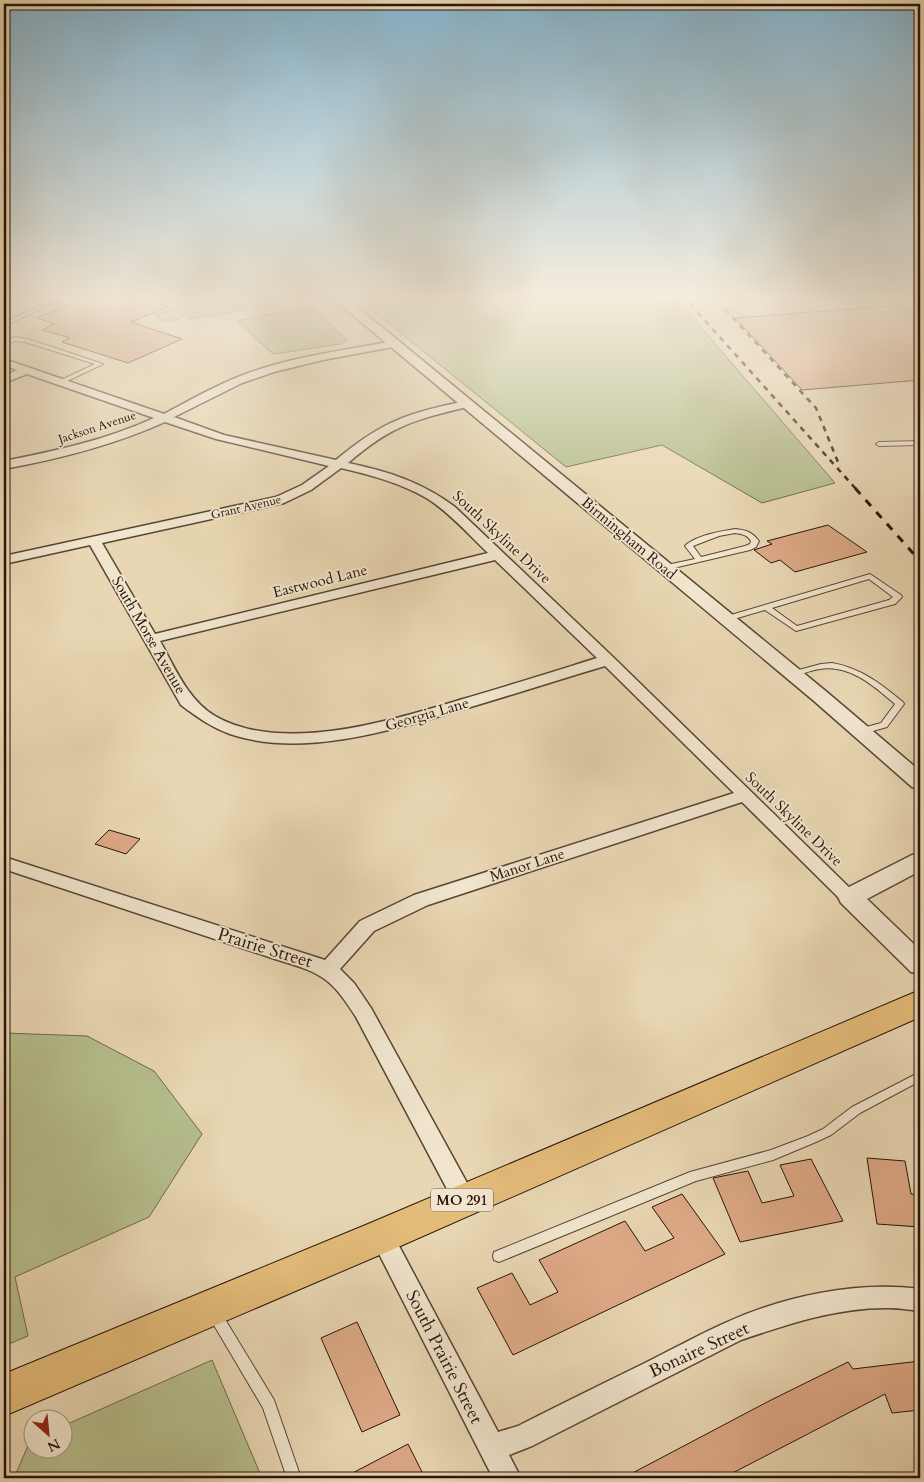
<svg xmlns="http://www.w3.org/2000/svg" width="924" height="1482" font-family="Cardo,serif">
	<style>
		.green { fill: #b6be8d; stroke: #6e694c }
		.building { fill: #dea987; stroke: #27140b }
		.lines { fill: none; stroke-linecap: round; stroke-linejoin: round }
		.service-casing { stroke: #584535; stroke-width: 2 }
		.minor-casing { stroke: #584535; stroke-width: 3 }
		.tertiary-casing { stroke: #584535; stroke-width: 3 }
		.trunk-casing { stroke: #27140b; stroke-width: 2 }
		.service { fill: #f1e5ce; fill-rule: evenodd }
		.minor { fill: #f1e5ce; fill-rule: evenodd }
		.tertiary { fill: #f1e5ce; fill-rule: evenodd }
		.trunk { fill: #e4bc7a; fill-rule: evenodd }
		.rail-far1 { stroke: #27140b; stroke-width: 2.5; stroke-dasharray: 5.5 5.5; stroke-linecap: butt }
		.rail { stroke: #27140b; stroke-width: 3; stroke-dasharray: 8 8; stroke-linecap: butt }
		.labels { text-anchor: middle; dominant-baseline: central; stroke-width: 4; stroke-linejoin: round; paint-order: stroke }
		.far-street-label { font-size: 12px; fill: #27140b; stroke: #f1e5ce }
		.shield { fill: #f1e5ce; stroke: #645346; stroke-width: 1 }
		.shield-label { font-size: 14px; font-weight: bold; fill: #27140b }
		.street-label { font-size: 15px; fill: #27140b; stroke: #f1e5ce }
		.near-street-label { font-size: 18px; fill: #27140b; stroke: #f1e5ce }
	</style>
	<rect width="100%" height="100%" fill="#e9d7b3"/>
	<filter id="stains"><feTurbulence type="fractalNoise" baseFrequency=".004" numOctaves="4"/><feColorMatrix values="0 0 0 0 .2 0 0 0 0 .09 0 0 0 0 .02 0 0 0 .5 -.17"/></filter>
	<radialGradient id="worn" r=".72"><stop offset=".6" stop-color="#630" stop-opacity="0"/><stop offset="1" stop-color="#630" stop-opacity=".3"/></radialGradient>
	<path class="green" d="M355,296H674L835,483L762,503L662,445L566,467Z
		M236,302L245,310L190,319L185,315L176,320H160L155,315L184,307Z
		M303,308L314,309L347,340L341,344L273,354L237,321Z
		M4,1033L87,1036L154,1071L202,1134L149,1217L15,1277L28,1336L4,1346Z
		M212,1360L262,1478H14L30,1441L32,1440V1450H62L63,1426Z"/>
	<path class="building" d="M90,296H174L158,303L168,307L131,322L182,339L128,363L62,342L70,338L42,330L55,324L37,318Z
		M903,305L920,319V380L802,390L735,318Z
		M828,525L867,552L795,572L780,560L771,563L754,550L772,544L767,541Z
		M109,830L140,839L126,854L95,844Z
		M867,1158L905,1161L911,1194L920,1195V1227L877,1224Z
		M811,1159L843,1221L740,1242L713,1178L748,1171L762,1203L794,1196L780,1165Z
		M682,1194L725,1254L513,1355L477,1288L512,1273L530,1305L558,1292L539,1260L625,1221L645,1251L674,1238L652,1207Z
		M357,1322L400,1415L362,1432L321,1338Z
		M920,1361V1410L892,1413L885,1394L723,1478H623L771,1400L848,1362L853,1369Z
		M408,1444L425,1478H343Z"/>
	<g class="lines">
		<defs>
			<path id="service" d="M31,296H40L4,308V304Z
				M52,296H59L63,299L4,326V322L56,299Z
				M740,296H745L748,299L803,296H841L747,303Z
				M15,337L28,339L103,364L63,383H59V381L95,364L25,342L15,341L4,345V341Z
				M920,441V445L879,446L876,444L879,442Z
				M735,529C746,530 752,532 759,541L756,547L750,550L665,570L661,568L662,566L695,559L685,546C694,536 722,531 735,529ZM735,533C743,534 747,535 751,541L750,544L745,546L701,557L693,546L719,536Z
				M870,574L901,595L902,597L895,604L796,631L765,610L727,621L723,619L724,617ZM869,579L893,597L889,600L797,626L772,608Z
				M832,663C861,668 881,684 903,702L904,704L887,727L862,734L858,731L859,729L881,723L895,704C875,687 850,664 820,669C811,670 803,674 794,676L790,674L791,672L821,664Z
				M920,1072V1081L860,1113L831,1135L816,1142L773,1160L696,1181L499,1262L494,1260L493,1256L494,1252L690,1172L771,1150L808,1136L823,1129L852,1107Z
				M215,1309L220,1311L274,1400L301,1478H287L263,1408L208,1315L210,1311Z"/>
			<path id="minor" d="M394,341L399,344L398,346L323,360L274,372L242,383L174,417L224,435L336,460C381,422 409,412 467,401L471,402L473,404L471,406C415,420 393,424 348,463C387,471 422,482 455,507L613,657L859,897L857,902L850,903L843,902L742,802L428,905L374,931L340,969L354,983L371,1008L472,1192L476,1199L472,1206L464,1209L456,1206L356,1017C330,976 321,973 275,959L4,869V857L325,960L360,921L414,895L734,793L605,666C561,679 518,693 474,706C402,727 305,760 230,734C211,727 197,717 181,705L90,545L4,564V556L276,497L302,485L329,466L216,439L165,422C114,445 59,459 4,469V461C55,451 106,440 154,418L27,374L4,383V376L17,370L4,365V359L164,414C192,399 220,383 251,372C297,356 346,350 394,341ZM341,468C371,475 401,483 428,499C450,513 469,535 488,553L155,634L102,543L284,503L311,490ZM495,560L597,658C552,672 508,686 463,699C393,720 283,755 215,716C188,700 175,668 160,641Z
				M382,1226L390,1229L498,1432L518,1426C561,1404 604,1383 647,1362C673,1349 698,1335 725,1323C784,1296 856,1281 920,1289V1311C910,1310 900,1308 889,1308C839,1307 788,1324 741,1340L532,1446L509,1455L521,1478H493L370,1236L374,1229Z"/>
			<path id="tertiary" d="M330,296H344L828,693L920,771V789L912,787L814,701Z
				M920,853V871L867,899L920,950V974L911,972L841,903L838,897L841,891L912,855Z"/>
			<path id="trunk" d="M920,990V1017L396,1248L4,1416V1374L368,1224Z"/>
		</defs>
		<use href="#service" class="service-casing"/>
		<use href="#minor" class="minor-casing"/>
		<use href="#tertiary" class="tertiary-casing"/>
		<use href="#trunk" class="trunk-casing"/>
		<use href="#service" class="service"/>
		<use href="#minor" class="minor"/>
		<use href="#tertiary" class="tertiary"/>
		<use href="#trunk" class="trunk"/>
		<path class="rail-far1" d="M683,296L856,489
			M725,309L816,408L840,467"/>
		<path class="rail" d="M855,488L920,561"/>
	</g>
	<linearGradient id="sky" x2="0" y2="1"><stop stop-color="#87b6d0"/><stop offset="0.59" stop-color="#f5eddd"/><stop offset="1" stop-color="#f5eddd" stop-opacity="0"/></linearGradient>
	<rect width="924" height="504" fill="url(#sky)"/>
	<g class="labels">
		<g class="far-street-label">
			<text transform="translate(97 427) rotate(-18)">Jackson Avenue</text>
			<text transform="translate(246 507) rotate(-13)">Grant Avenue</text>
		</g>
		<rect class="shield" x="431" y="1188.5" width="62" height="23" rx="4"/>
		<g class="shield-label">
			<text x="462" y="1200">MO 291</text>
		</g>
		<g class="street-label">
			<text transform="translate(502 537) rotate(43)">South Skyline Drive</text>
			<text transform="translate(629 538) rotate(40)">Birmingham Road</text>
			<text transform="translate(320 581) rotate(-14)">Eastwood Lane</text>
			<text transform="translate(149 635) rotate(60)">South Morse Avenue</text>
			<text transform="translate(427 714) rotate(-16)">Georgia Lane</text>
			<text transform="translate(794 819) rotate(44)">South Skyline Drive</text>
			<text transform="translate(527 865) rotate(-18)">Manor Lane</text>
		</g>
		<g class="near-street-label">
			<text transform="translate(265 948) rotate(17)">Prairie Street</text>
			<text transform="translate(699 1350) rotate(-25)">Bonaire Street</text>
			<text transform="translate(444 1357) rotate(63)">South Prairie Street</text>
		</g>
	</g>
	<rect width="924" height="1482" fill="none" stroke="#e9d7b3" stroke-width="20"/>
	<rect x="5" y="5" width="914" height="1472" fill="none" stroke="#27140b" stroke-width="2.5"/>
	<rect x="10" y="10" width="904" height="1462" fill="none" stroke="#27140b"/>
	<g transform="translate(48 1434) rotate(153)"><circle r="24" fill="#f1e5ce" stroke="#a09180"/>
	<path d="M0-4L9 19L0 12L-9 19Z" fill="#8f2418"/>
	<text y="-8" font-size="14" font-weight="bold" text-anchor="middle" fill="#27140b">N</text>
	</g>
	<rect width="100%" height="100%" filter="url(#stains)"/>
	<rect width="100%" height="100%" fill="url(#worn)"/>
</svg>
